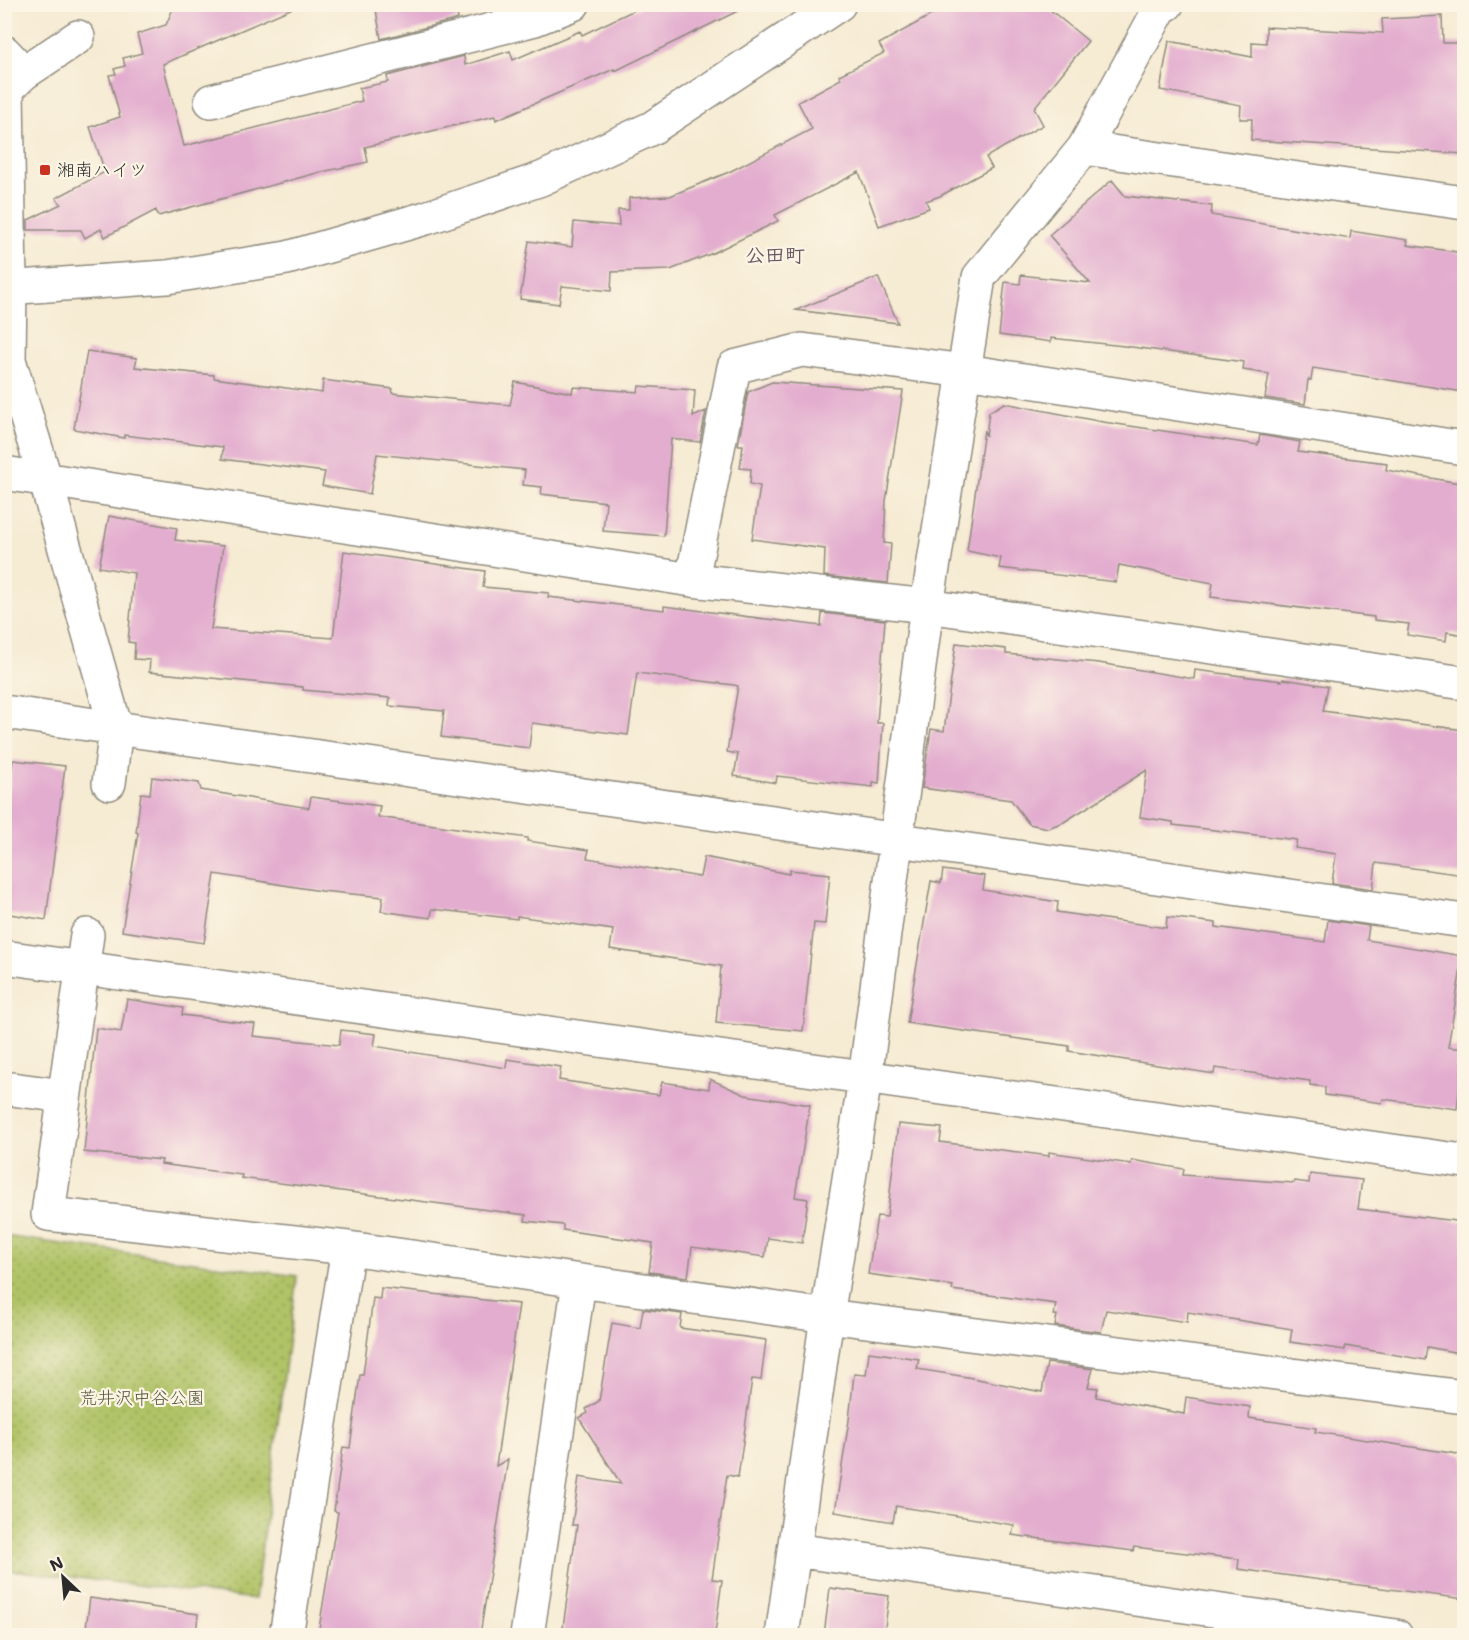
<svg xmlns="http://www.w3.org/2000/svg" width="1469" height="1640" font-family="'Shantell Sans','Klee One',sans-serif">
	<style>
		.park { fill: url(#park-dots); stroke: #6e7748; stroke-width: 1.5 }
		.building { fill: #e3adcf }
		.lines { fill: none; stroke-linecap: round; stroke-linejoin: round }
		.street-casing { stroke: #908b7f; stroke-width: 36 }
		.secondary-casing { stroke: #908b7f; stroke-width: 36 }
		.street { stroke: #fff; stroke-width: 33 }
		.secondary { stroke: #fff; stroke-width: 33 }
		.poi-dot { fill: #c8321e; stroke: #fcf5e5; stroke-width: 2 }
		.labels { text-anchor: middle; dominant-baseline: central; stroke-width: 4.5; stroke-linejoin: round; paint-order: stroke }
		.poi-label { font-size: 18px; fill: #2b2b2b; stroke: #fcf5e5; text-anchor: start }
		.park-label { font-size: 18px; fill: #53593d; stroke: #fcf5e5 }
		.neighbourhood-label { font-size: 20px; font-weight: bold; fill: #6b5864; stroke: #fcf5e5 }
	</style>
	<defs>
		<pattern id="park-dots" width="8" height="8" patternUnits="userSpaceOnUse" patternTransform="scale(1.5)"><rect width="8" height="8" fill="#b0c366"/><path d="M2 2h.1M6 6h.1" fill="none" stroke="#8f9f54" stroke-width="1.8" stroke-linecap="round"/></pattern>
	</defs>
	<rect width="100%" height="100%" fill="#fcf5e5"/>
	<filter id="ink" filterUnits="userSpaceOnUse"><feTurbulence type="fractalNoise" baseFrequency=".0167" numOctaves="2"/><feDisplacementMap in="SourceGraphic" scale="12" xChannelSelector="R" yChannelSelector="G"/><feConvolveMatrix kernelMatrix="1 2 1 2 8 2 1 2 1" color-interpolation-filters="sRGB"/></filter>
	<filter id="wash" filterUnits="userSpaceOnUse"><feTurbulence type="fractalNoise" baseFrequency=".008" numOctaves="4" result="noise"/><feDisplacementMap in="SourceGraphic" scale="24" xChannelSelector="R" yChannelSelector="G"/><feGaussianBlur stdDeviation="1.35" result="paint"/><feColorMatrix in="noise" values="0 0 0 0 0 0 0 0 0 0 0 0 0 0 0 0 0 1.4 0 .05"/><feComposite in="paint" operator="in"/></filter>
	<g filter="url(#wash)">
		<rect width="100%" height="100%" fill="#f6ebd3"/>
		<path class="park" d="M4,1236L297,1276L255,1599L11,1570L4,1525Z"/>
		<g id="blocks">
			<path class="building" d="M175,4H302L163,64L184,146L362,101L359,88L388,82L387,76L464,56L465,65L510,51L513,60L580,31L582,35L647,4H752L615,71L614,69L496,120L495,116L365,147L368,162L317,173L158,216L156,210L105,237L101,229L85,238L81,230H28V220L61,204L56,198L105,172L90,127L120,117L109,75L116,74L114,69L125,66L123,58L142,53L137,34L166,25Z
				M375,4H456L458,19L381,39Z
				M951,4H1043L1088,41L1034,108L1043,125L986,157L992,168L940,196L926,201L929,208L879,226L859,172L775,215L778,221L713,253L670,270L612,272L611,291L562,286L559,304L520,299L529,241L572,247L574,222L619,226L618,210H629V198L670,196L729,172L812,129L798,102L841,79L839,75L884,53L879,44Z
				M1442,16L1443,43H1464V154L1251,140L1252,119H1240L1241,105L1160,90L1169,41L1252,57V42L1266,43V27L1383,33L1382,19Z
				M1112,180L1125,196L1212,206L1211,215L1350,239L1351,231L1408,240L1407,245L1464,253V392L1313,368L1311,380H1308L1305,404L1265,398L1269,374L1243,370L1244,362L1124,346L1051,338V342L999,335L1005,282L1020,284L1021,275L1090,283L1049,235Z
				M878,277L898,323L796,310Z
				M87,351L137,358L135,367L214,375V378L322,393L323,380L393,389L392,393L510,405L515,382L572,393L573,387L638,392L639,386L695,390L693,417L706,411L700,442L671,439L664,536L603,531L606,502L541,494L542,487L523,485L525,470L377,454L370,494L322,486L325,472L222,459L223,447L124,435V438L74,429Z
				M772,382L903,391L886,501L884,543L891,544L888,583L824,576L825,549L752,539L760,486L750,484L751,469L740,468L743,445H738L748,392Z
				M1004,403L1103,422L1258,445L1260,435L1300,442L1298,452L1387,463L1386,470L1464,484V635L1447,632L1446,641L1407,635L1409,624L1374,620V617L1211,597L1213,583L1119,565L1116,582L999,568L1001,558L967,551L984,430L986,436L989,412Z
				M109,516L177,528L175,540L223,546L211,629L333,638L344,551L485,571L483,587L549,593L548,597L664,610V606L821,626L822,613L885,620L877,723H883L879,783L873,782V787L777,776L776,783L734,776L738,754L727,752L738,686L734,685L637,673L628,735L532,723L529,748L441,737L444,711L389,706L390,698L303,690V687L149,672L150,660L134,659L135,643L128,642L134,573L99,567Z
				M956,643L1006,649V654L1099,663L1194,679L1195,670L1282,681L1283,679L1328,686L1323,711L1464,730V875L1376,863L1373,889L1332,883L1336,854L1295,848L1297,840L1173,825V822L1140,817L1147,770L1064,822L1048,828L1029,824L1011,800L922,788L931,729L944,731Z
				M13,760L65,766L46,920L4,913V826Z
				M152,777L199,783L201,790L309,808L311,797L380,806L378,817L528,838L527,841L589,850L587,858L700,877L704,857L789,874L790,870L830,874L825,924L814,923L803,1031L716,1023L721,966L610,949L613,930L517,916V919L432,909L431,918L381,911L383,897L321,891L215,874L204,943L122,931L138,833L136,832L141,793L150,794Z
				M943,870L985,876L983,890L1058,902L1057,912L1166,928L1167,917L1216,923V927L1325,942L1328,920L1369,926L1367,940L1463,956L1448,1047L1464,1049L1457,1109L1383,1099L1382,1103L1325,1095V1087L1310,1085V1081L1215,1068L1214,1074L1069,1051V1046L907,1023L931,881L941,883Z
				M127,999L183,1008L182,1015L255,1024L253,1036L339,1045L341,1030L376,1034L374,1046L506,1068L507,1059L561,1067L559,1080L659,1095L662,1082L709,1089L710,1079L745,1095L810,1105L795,1197L808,1199L802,1243L768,1238L765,1257L692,1247L688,1277L649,1272L653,1243L563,1230V1225L525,1221L526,1215L241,1178L242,1175L161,1164L162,1160L84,1152L96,1028L121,1032Z
				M898,1124L942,1128L940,1142L1049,1156V1152L1131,1164L1132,1160L1184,1169L1183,1175L1294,1183L1295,1181L1309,1183L1310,1174L1362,1180L1358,1209L1464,1222V1354L1427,1347L1425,1360L1345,1346V1350L1290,1342L1292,1329L1188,1312L1187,1322L1106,1310L1101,1332L1055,1326L1057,1315H1054L1056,1304L952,1290L953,1286L868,1274L877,1216L887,1217Z
				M381,1288L519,1304L496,1466L508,1459L480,1635H318L338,1512L334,1511L343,1447L350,1448L360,1375H363L373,1298L380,1299Z
				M643,1309L682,1314L680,1328L766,1340L761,1380L752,1379L738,1477L727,1475L712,1579L722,1580L715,1634L690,1630L689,1635H562L577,1525H572L579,1477L621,1484L579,1418L588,1413L586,1409L599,1401L612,1323L640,1328Z
				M869,1352L919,1359L917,1369L967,1377L1042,1392L1047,1363L1093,1369L1088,1387L1098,1388L1096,1397L1184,1414L1186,1397L1250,1407L1249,1418L1316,1428L1315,1432L1464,1455V1599L1238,1569L1239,1559L1134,1547L1133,1551L1012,1535L1014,1525L896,1506L893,1522L835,1512L849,1420L854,1374L866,1375Z
				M830,1588L889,1596L884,1635H824Z
				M90,1598L198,1614L196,1635H85Z"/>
		</g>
	</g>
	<g filter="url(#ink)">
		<use href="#blocks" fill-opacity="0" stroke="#908b7f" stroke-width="1.5"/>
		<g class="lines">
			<defs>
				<path id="street" d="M4,52L24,73L7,89L10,287L9,360L45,478L116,729L109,783
					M24,73L78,37
					M211,101L535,19L573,4
					M1084,148L1464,203
					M4,473L692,580L927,606L1464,683
					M692,580L734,367L802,350L965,371L1464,448
					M4,712L1464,921
					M87,935L48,1214L348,1248L827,1316L1464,1397
					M4,957L1464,1161
					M4,1088L64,1096
					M794,1550L1396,1636
					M286,1636L348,1248
					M527,1636L579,1282
					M782,1636L827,1316L865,1079L927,606L979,277L1084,148L1162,5L1167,4"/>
				<path id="secondary" d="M4,288L167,277L287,258L426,218L541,179L652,128L839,4"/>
			</defs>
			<use href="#street" class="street-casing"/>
			<use href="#secondary" class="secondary-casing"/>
			<use href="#street" class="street"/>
			<use href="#secondary" class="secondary"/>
		</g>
	</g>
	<rect class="poi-dot" x="39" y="164" width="12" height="12" rx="3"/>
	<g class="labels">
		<g class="poi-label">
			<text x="57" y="170">湘南ハイツ</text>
		</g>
		<g class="park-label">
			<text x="142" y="1398">荒井沢中谷公園</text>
		</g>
		<g class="neighbourhood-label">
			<text x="775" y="255">公田町</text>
		</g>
	</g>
	<rect width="1469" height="1640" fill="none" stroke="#fcf5e5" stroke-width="24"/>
	<g transform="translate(63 1577) rotate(334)" stroke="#fcf5e5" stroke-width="4.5" paint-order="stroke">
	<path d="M0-4.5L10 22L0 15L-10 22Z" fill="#2b2b2b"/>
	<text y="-9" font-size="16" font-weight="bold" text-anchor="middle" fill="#2b2b2b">N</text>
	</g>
</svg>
